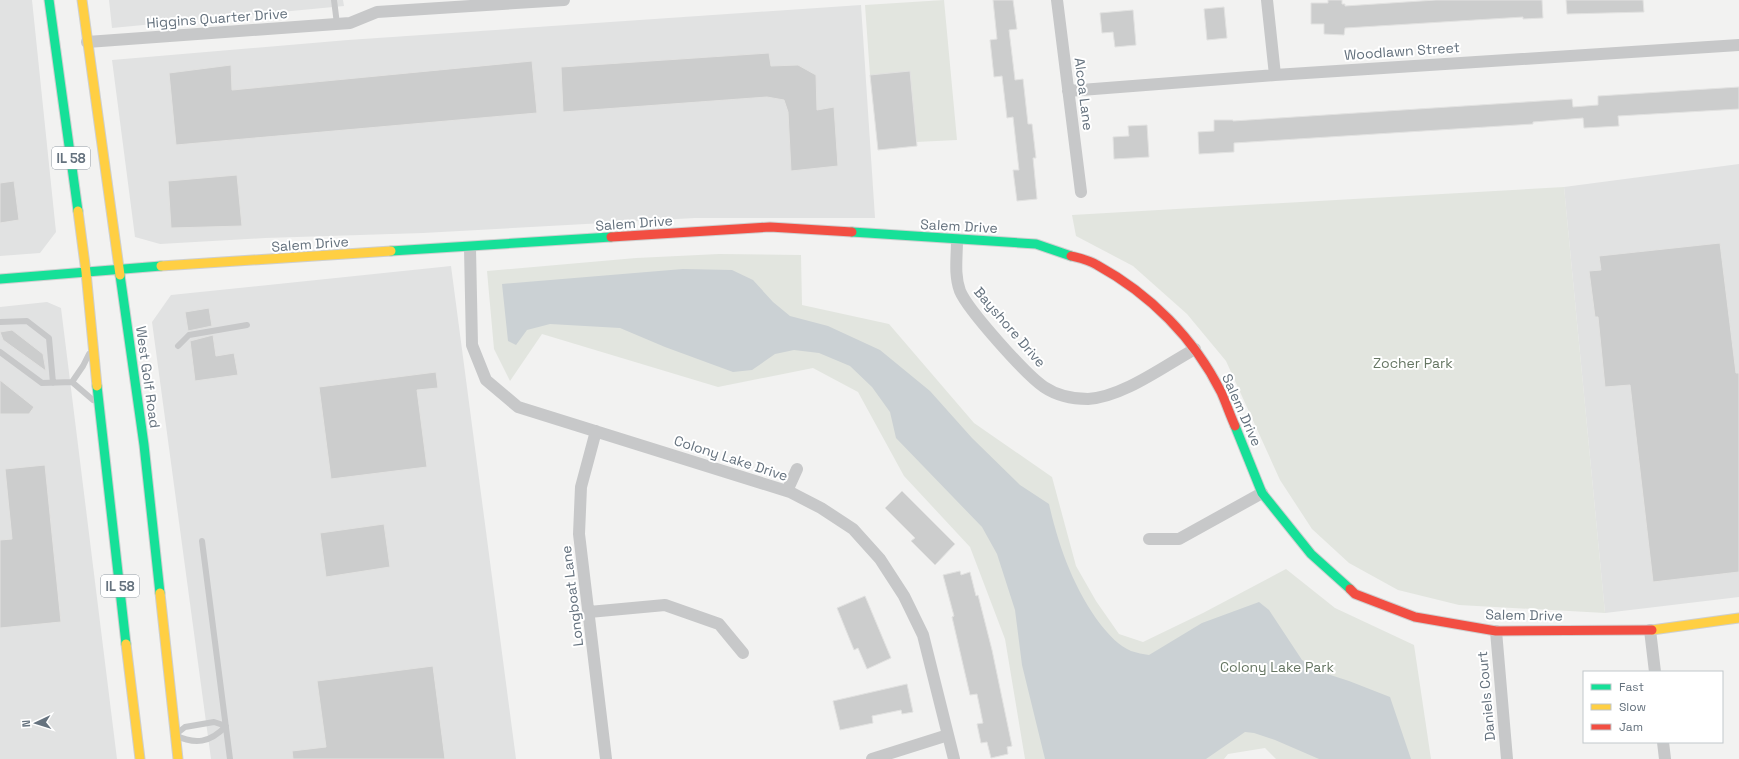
<svg xmlns="http://www.w3.org/2000/svg" width="1739" height="759" font-family="'Space Grotesk',sans-serif">
	<style>
		.built { fill: #e1e2e2 }
		.green { fill: #e2e5df }
		.water { fill: #cbd1d4 }
		.building { fill: #cccdcd; stroke: #e2e2e1 }
		.lines { fill: none; stroke-linecap: round; stroke-linejoin: round }
		.fast-casing { stroke: #cecfcf; stroke-width: 11 }
		.slow-casing { stroke: #cecfcf; stroke-width: 11 }
		.jam-casing { stroke: #cecfcf; stroke-width: 11 }
		.lane { stroke: #c7c8c9; stroke-width: 6 }
		.street { stroke: #c7c8c9; stroke-width: 12 }
		.fast { stroke: #16e098; stroke-width: 9 }
		.slow { stroke: #ffcf43; stroke-width: 9 }
		.jam { stroke: #f24e42; stroke-width: 9 }
		.labels { text-anchor: middle; dominant-baseline: central; stroke-width: 4; stroke-linejoin: round; paint-order: stroke }
		.shield { fill: #fff; stroke: #939ca5; stroke-width: 1 }
		.shield-label { font-size: 13px; font-weight: bold; fill: #65727e }
		.street-label { font-size: 14px; fill: #65727e; stroke: #fff }
		.park-label { font-size: 14px; fill: #667663; stroke: #fff }
	</style>
	<rect width="100%" height="100%" fill="#f2f2f1"/>
	<path class="built" d="M0,0H32L56,232L40,253L0,256Z
		M109,0H343L344,6L112,28Z
		M861,5L875,218H695L423,233L265,238L160,244L135,237L112,60L348,40Z
		M1739,164V597L1605,613L1564,187Z
		M451,266L516,759H211L152,322L171,295Z
		M47,302L61,308L117,759H0V307Z"/>
	<path class="green" d="M944,0L957,140L916,142L870,75L865,5Z
		M1564,187L1605,613L1459,605L1398,590L1349,563L1312,529L1280,480L1226,361L1187,314L1133,266L1076,236L1072,215Z
		M719,254L801,255L802,305L889,324L974,423L1052,477L1076,566L1096,601L1119,634L1143,642L1203,613L1286,569L1335,608L1414,645L1431,759H1276L1265,748L1228,754L1224,759H1025L1005,639L970,547L904,476L858,392L813,368L718,387L542,334L510,381L494,349L487,271L636,258Z"/>
	<path class="water" d="M683,269L732,270L753,280L773,302L790,316L828,326L880,350L930,391L972,438L1020,485L1049,504C1059,548 1074,589 1101,625C1109,635 1119,646 1131,651C1137,653 1143,654 1149,655L1202,623L1259,602L1269,610L1302,660L1315,670L1349,681L1390,697L1411,759H1319L1275,740L1254,733L1245,732L1206,759H1045L1022,665L1015,610L997,554L982,527L896,438L890,412L872,387L850,366L819,353L794,350L775,354L752,370L733,372L665,347L620,328L550,324L527,330L516,345L508,341L502,284Z"/>
	<path class="building" d="M993,0H1013L1017,29L1009,30L1015,80L1023,79L1028,124H1032L1036,158H1033L1037,199L1017,201L1013,170H1019L1013,117L1007,118L1002,76L994,77L990,40L997,39Z
		M1328,0H1342V4H1345V6L1436,0H1542L1543,18L1523,19V17L1345,28L1344,35L1324,34V24H1311V3H1328Z
		M1566,0H1643L1644,12L1567,14Z
		M1224,7L1227,38L1207,40L1204,9Z
		M1133,10L1136,45L1115,47L1113,32L1102,33L1100,13Z
		M769,53L771,66L798,65L816,75L817,110L834,107L838,166L791,171L788,112L784,100L767,97L563,112L561,67Z
		M532,61L537,113L176,145L169,73L231,65L232,90Z
		M910,71L917,146L878,150L870,75Z
		M1739,87V109L1618,116L1619,126L1584,128L1583,118L1533,122V124L1234,143V152L1199,154L1198,132L1214,131V120H1233V121L1572,99L1573,107L1598,105V96Z
		M1147,125L1149,157L1114,159L1113,137L1129,136L1128,126Z
		M237,175L242,226L171,228L168,181Z
		M14,181L19,220L0,223V183Z
		M1720,243L1736,373H1739V572L1653,582L1630,385L1605,387L1598,317H1595L1589,271L1601,270L1599,256Z
		M209,308L212,326L188,331L185,312Z
		M12,330L43,354L46,371L3,340L0,332Z
		M213,335L216,356L234,353L238,375L195,381L190,341Z
		M436,372L438,388L417,390L427,467L331,479L319,387Z
		M0,380L34,407L29,414H0Z
		M45,465L61,622L0,628V540L12,539L5,469Z
		M902,491L955,544L935,565L911,541L915,538L885,508Z
		M384,524L390,567L326,577L320,533Z
		M960,571L961,575L970,572L976,596L978,595L992,650L1012,746L1007,747L1008,754L991,758L987,742L981,743L977,724L983,723L977,694L970,695L952,617L954,616L943,575Z
		M865,596L891,658L867,669L858,648L854,650L837,608Z
		M433,666L445,759H293L292,751L326,747L317,681Z
		M907,684L913,712L902,714L901,710L872,716L873,723L840,730L833,701Z"/>
	<g class="lines">
		<defs>
			<path id="fast" d="M49,0L78,211
				M852,232L1036,244L1071,256
				M391,251L611,237
				M120,275L144,445L160,593
				M0,279L161,266
				M97,386L126,644
				M1235,426L1262,493L1311,554L1350,589"/>
			<path id="slow" d="M82,0L120,275
				M78,211L86,272L97,386
				M161,266L391,251
				M160,593L178,759
				M1652,630L1739,618
				M126,644L140,759"/>
			<path id="jam" d="M611,237L770,227L852,232
				M1071,256C1079,258 1089,260 1097,265C1150,294 1194,338 1221,392C1226,403 1230,415 1235,426
				M1350,589L1355,594L1415,617L1496,631L1652,630"/>
		</defs>
		<use href="#fast" class="fast-casing"/>
		<use href="#slow" class="slow-casing"/>
		<use href="#jam" class="jam-casing"/>
		<path class="lane" d="M334,0L337,24
			M0,322L27,321L49,338L53,383
			M178,346L189,335L247,325
			M0,352L42,383L72,382L93,400
			M72,382L83,366L89,354
			M202,541L230,759
			M214,722L226,726C210,743 195,745 175,735L185,727Z"/>
		<path class="street" d="M1057,0L1081,192
			M1267,0L1275,75
			M87,42L350,23L377,12L564,0
			M1068,91L1275,75L1739,45
			M957,240C957,257 954,275 960,291C968,310 1026,375 1044,387C1056,395 1073,399 1088,399C1123,397 1164,366 1195,349
			M470,248L472,345L486,380L518,407L790,492L821,508L853,529L880,559L904,596L923,635L954,759
			M596,431L581,487L579,534L606,759
			M787,491L797,469
			M1149,539H1179L1262,493
			M589,612L665,605L719,624L743,653
			M1650,630L1655,672
			M1496,631L1507,759
			M1663,742L1665,759
			M872,759L948,735"/>
		<use href="#fast" class="fast"/>
		<use href="#slow" class="slow"/>
		<use href="#jam" class="jam"/>
	</g>
	<g class="labels">
		<g class="shield">
			<rect x="52" y="147" width="38" height="22" rx="3"/>
			<rect x="101" y="575" width="38" height="22" rx="3"/>
		</g>
		<g class="shield-label">
			<text x="71" y="158">IL 58</text>
			<text x="120" y="586">IL 58</text>
		</g>
		<g class="street-label">
			<text transform="translate(217 18) rotate(-4)">Higgins Quarter Drive</text>
			<text transform="translate(1402 51) rotate(-4)">Woodlawn Street</text>
			<text transform="translate(1084 94) rotate(83)">Alcoa Lane</text>
			<text transform="translate(634 223) rotate(-4)">Salem Drive</text>
			<text transform="translate(959 226) rotate(3)">Salem Drive</text>
			<text transform="translate(310 244) rotate(-4)">Salem Drive</text>
			<text transform="translate(1010 327) rotate(49)">Bayshore Drive</text>
			<text transform="translate(148 377) rotate(82)">West Golf Road</text>
			<text transform="translate(1242 410) rotate(66)">Salem Drive</text>
			<text transform="translate(731 458) rotate(18)">Colony Lake Drive</text>
			<text transform="translate(572 596) rotate(-97)">Longboat Lane</text>
			<text transform="translate(1524 615) rotate(1)">Salem Drive</text>
			<text transform="translate(1486 696) rotate(-95)">Daniels Court</text>
		</g>
		<g class="park-label">
			<text x="1413" y="363">Zocher Park</text>
			<text x="1277" y="667">Colony Lake Park</text>
		</g>
	</g>
	<rect x="1583" y="671" width="140" height="72" fill="#ffffff" stroke="#c1c7cb"/>
	<rect x="1591" y="684" width="20" height="6" fill="#16e098" stroke="#c1c7cb"/>
	<text x="1619" y="691" font-size="12" fill="#65727e">Fast</text>
	<rect x="1591" y="704" width="20" height="6" fill="#ffcf43" stroke="#c1c7cb"/>
	<text x="1619" y="711" font-size="12" fill="#65727e">Slow</text>
	<rect x="1591" y="724" width="20" height="6" fill="#f24e42" stroke="#c1c7cb"/>
	<text x="1619" y="731" font-size="12" fill="#65727e">Jam</text>
	<g transform="translate(36 723) rotate(266)" stroke="#ffffff" stroke-width="3" paint-order="stroke">
	<path d="M0-3L7 15L0 10L-7 15Z" fill="#65727e"/>
	<text y="-6" font-size="11" font-weight="bold" text-anchor="middle" fill="#65727e">N</text>
	</g>
</svg>
